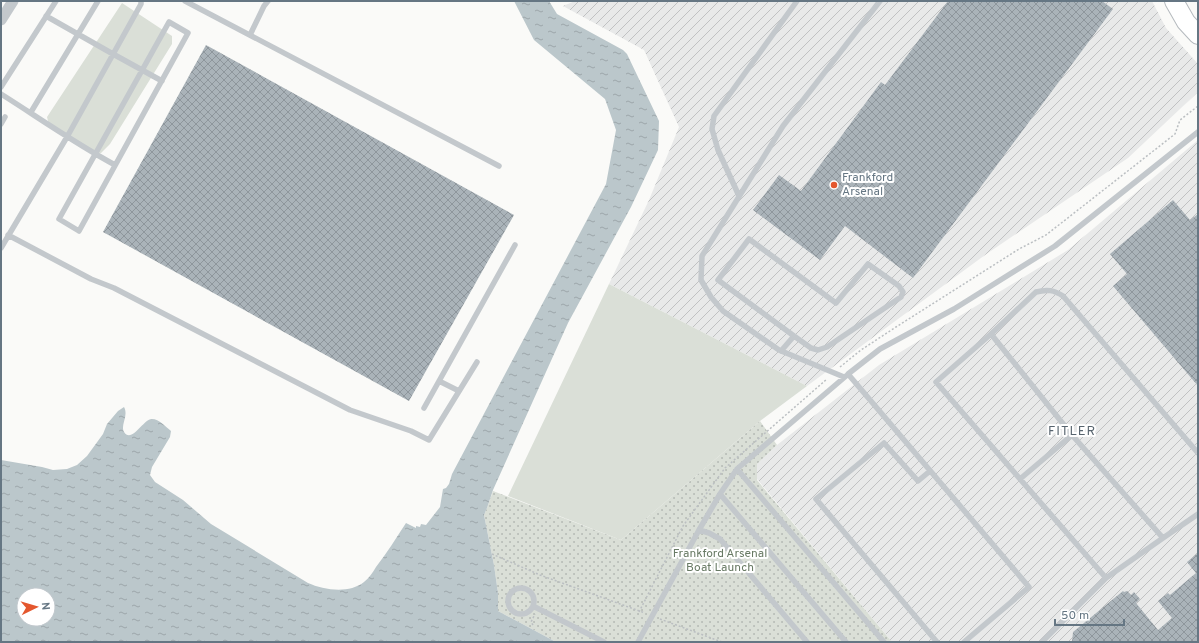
<svg xmlns="http://www.w3.org/2000/svg" width="1199" height="643" font-family="Overpass,sans-serif">
	<style>
		.industrial { fill: url(#industrial-furrows) }
		.grass { fill: #dadfd7 }
		.park { fill: url(#park-dots) }
		.water { fill: url(#water-ripples); fill-rule: evenodd }
		.building { fill: url(#building-cross-hatch) }
		.lines { fill: none; stroke-linecap: round; stroke-linejoin: round }
		.primary-casing { stroke: #b5babe; stroke-width: 20 }
		.path { stroke: #bbbfc2; stroke-width: 1.5; stroke-dasharray: 2 2; stroke-linecap: butt }
		.lane { stroke: #c3c8cc; stroke-width: 5.5 }
		.street { stroke: #c3c8cc; stroke-width: 11 }
		.primary { stroke: #fff; stroke-width: 18 }
		.poi-dot { fill: #e4572e; stroke: #fff; stroke-width: 1.5 }
		.labels { text-anchor: middle; dominant-baseline: central; stroke-width: 4; stroke-linejoin: round; paint-order: stroke }
		.poi-label { font-size: 12px; fill: #657683; stroke: #fff; text-anchor: start }
		.park-label { font-size: 12px; fill: #687a64; stroke: #fff }
		.neighbourhood-label { font-size: 13px; letter-spacing: 1px; fill: #57646e; stroke: #fff }
	</style>
	<defs>
		<pattern id="industrial-furrows" width="10" height="10" patternUnits="userSpaceOnUse"><rect width="10" height="10" fill="#e8e9e9"/><path d="M-1 1l2-2M0 10L10 0M9 11l2-2" fill="none" stroke="#c0c1c2"/></pattern>
		<pattern id="park-dots" width="8" height="8" patternUnits="userSpaceOnUse"><rect width="8" height="8" fill="#dadfd7"/><path d="M2 2h.1M6 6h.1" fill="none" stroke="#b4b9b4" stroke-width="1.8" stroke-linecap="round"/></pattern>
		<pattern id="water-ripples" width="26" height="14" patternUnits="userSpaceOnUse"><rect width="26" height="14" fill="#bbc7cb"/><path d="M2 4q2-2 4 0t4 0M15 11q2-2 4 0t4 0" fill="none" stroke="#9ca6aa"/></pattern>
		<pattern id="building-cross-hatch" width="8" height="8" patternUnits="userSpaceOnUse"><rect width="8" height="8" fill="#aab3b9"/><path d="M0 0l8 8M0 8l8-8" fill="none" stroke="#8e969c"/></pattern>
	</defs>
	<rect width="100%" height="100%" fill="#fafaf8"/>
	<path class="industrial" d="M575,1H1152L1166,28L1198,64V92L1128,158L985,255L807,386L609,284L649,200L679,127L644,50L563,6Z
		M1198,140V642H892L757,479V464L777,445L879,365L1068,250Z"/>
	<path class="grass" d="M122,3L172,36V44L110,144L101,153L92,154L49,125L47,117Z
		M609,284L807,386L760,421L621,540L508,496Z"/>
	<path class="park" d="M760,421L777,445L757,464V480L892,642H556L498,611V593L494,565L484,515L487,508L493,491L621,540Z"/>
	<path class="water" d="M514,1H549L557,14L623,50L627,54L659,121L658,150L631,207L568,323L493,490L487,508L484,515L494,565L498,593V611L556,642H1V460L42,467L53,470L67,469L77,465L87,456L103,434L107,424L118,411L124,407C129,416 120,425 124,432C132,444 144,418 152,419C159,419 166,427 171,431L170,437L152,467L150,475L155,482L183,500L211,524L308,583C324,590 349,594 364,582C369,578 373,572 376,567C387,553 396,538 406,523L416,528V526L420,527L421,524L426,525L440,507L443,489L446,488L449,484L452,474L606,184L616,130L605,99L534,40ZM24,595H48V619H24Z"/>
	<path class="building" d="M948,1H1102L1113,9L913,278L845,226L820,260L753,210L779,175L801,191L881,82L885,85Z
		M206,45L514,215L409,401L103,232Z
		M1173,200L1190,220L1198,214V386L1113,286L1127,274L1110,254Z
		M1198,553V642H1072L1073,632L1123,591L1124,592L1127,591L1131,595L1134,592L1140,599L1136,603L1158,630L1172,618L1158,601L1168,593L1170,595L1196,573L1187,562Z"/>
	<g class="lines">
		<defs>
			<path id="primary" d="M1174,1L1186,22L1198,35"/>
		</defs>
		<use href="#primary" class="primary-casing"/>
		<path class="path" d="M840,367L861,350L896,327L1019,249L1046,235L1175,134L1180,120L1198,106
			M492,554L540,575L645,613
			M639,612L683,526L725,468L827,379
			M660,619L722,642
			M533,625L531,622L535,614"/>
		<path class="lane" d="M185,1L499,166
			M46,16L113,54L162,81
			M169,22L188,33L79,231L59,219Z
			M250,35L264,6L268,1
			M1,87L56,1
			M1,94C39,118 76,144 115,165
			M31,112L98,1
			M1,124L5,117
			M739,196L718,150L712,129L714,116L797,1
			M8,235L91,279L114,288L350,410L411,431L429,440L477,362
			M1,248L67,137L141,4V1
			M991,334L936,382L1020,479
			M781,351L794,336L811,348L818,350L827,347L901,297L903,292L899,286L868,264L836,303L749,239L718,280L794,336
			M844,377L779,350L723,311L711,297L701,280L702,256L783,126L880,1
			M439,381L459,391
			M424,408L515,245
			M1072,435L1020,479L1106,578
			M737,469L884,642
			M930,471L918,481L884,443L816,499L937,642
			M720,494L846,642
			M699,530L709,533L720,539L807,642
			M1163,538L1072,435L991,334L1036,292C1047,289 1054,290 1063,296L1198,453
			M508 601a13 13 0 1 1 26 0a13 13 0 1 1-26 0Z
			M533,606L604,642
			M638,642L699,530L720,494L737,469L846,376
			M964,642L1029,587L848,374L880,349L954,309L1055,246L1198,132
			M1042,642L1106,578L1163,538L1198,514"/>
		<path class="street" d="M1,20L13,1"/>
		<use href="#primary" class="primary"/>
	</g>
	<circle class="poi-dot" cx="834" cy="185" r="4"/>
	<g class="labels">
		<g class="poi-label">
			<text x="842" y="178">Frankford<tspan x="842" dy="14">Arsenal</tspan></text>
		</g>
		<g class="park-label">
			<text x="720" y="554">Frankford Arsenal<tspan x="720" dy="14">Boat Launch</tspan></text>
		</g>
		<g class="neighbourhood-label">
			<text x="1072" y="432">FITLER</text>
		</g>
	</g>
	<rect width="1199" height="643" fill="none" stroke="#657683" stroke-width="4"/>
	<g transform="translate(36 607) rotate(85)"><circle r="19" fill="#ffffff" stroke="#c1c8cd"/>
	<path d="M0-3L7 15L0 10L-7 15Z" fill="#e4572e"/>
	<text y="-6" font-size="11" font-weight="bold" text-anchor="middle" fill="#657683">N</text>
	</g>
	<path d="M1055 619v6h69v-6" fill="none" stroke="#657683" stroke-width="2"/>
	<text x="1061" y="619" font-size="12" fill="#657683" stroke="#ffffff" stroke-width="3" paint-order="stroke">50 m</text>
</svg>
